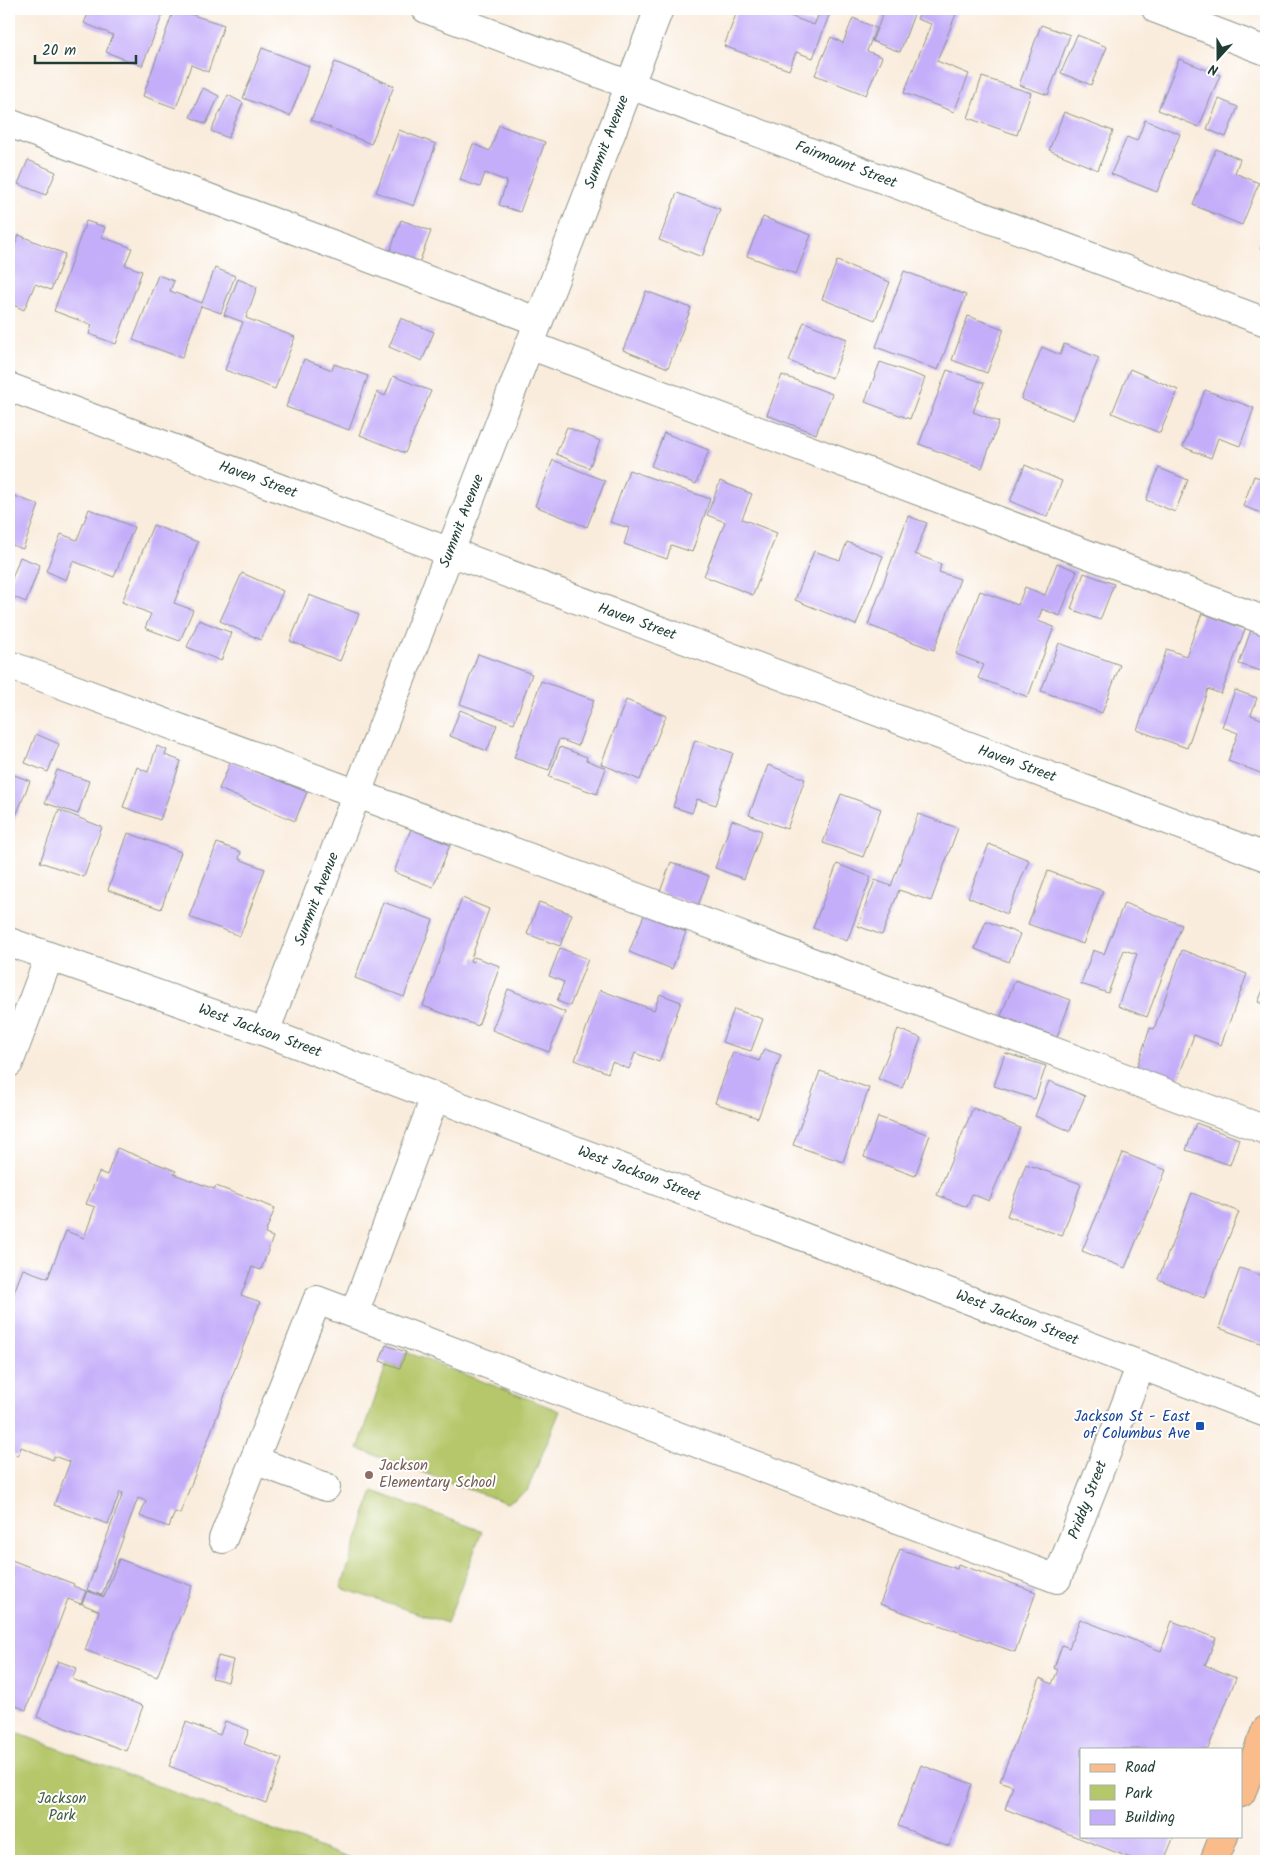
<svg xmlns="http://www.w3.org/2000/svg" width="1275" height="1870" font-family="Kalam,sans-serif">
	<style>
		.green { fill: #b5c76a; stroke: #6a824f }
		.building { fill: #c4aef9 }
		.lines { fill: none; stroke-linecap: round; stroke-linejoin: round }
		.minor-casing { stroke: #8c9488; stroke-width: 30 }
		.major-casing { stroke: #8c9488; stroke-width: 30 }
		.minor { stroke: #fff; stroke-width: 28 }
		.major { stroke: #fabc8b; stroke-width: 28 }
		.transit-dot { fill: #1a4fb4; stroke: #fff; stroke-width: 2 }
		.education-dot { fill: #8d6e63; stroke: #fff; stroke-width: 2 }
		.labels { text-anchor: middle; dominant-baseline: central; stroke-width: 4; stroke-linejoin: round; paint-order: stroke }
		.street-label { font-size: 15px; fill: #1f3d34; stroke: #fff }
		.transit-label { font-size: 15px; fill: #164399; stroke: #fff; text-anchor: end }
		.education-label { font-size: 15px; fill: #785e54; stroke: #fff; text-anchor: start }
		.park-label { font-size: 15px; fill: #446042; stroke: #fff }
	</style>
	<rect width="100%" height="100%" fill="#fff"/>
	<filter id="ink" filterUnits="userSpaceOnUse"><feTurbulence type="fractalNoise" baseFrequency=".02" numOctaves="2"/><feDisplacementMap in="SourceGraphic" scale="10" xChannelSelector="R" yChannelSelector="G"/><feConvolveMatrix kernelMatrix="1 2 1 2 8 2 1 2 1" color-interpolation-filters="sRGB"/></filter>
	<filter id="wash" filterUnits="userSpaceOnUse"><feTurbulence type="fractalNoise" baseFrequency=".0096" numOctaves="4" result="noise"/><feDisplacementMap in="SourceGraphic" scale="20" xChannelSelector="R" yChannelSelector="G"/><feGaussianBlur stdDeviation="1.12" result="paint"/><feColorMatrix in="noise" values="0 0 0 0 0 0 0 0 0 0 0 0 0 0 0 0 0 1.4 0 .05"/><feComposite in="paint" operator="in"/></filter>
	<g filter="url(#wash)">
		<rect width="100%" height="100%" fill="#f9ecdc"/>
		<path class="green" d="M406,1352L560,1411L527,1491L507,1503L358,1449L387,1363L400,1368Z
			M373,1491L482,1531L447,1623L341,1588Z
			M9,1730L356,1861H9Z"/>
		<g id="blocks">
			<path class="building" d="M90,9H165L142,66L106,52L113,35L84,23Z
				M174,9L224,25L208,72L191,65L176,108L143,96Z
				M738,9H771L814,25L821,9L831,10L813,58L796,52L789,70L724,46Z
				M885,9H916L900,52L872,41Z
				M922,9H958L937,61L969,74L954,112L904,93L931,24L917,19Z
				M9,14L14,16L9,30Z
				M853,18L876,28L867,51L882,57L866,95L815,75L831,37L843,43Z
				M1041,25L1070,35L1048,95L1019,85Z
				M1077,35L1107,47L1091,85L1061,73Z
				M262,48L309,66L290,116L243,98Z
				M1179,59L1220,75L1199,127L1158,110Z
				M335,62L394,86L371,144L311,120Z
				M982,77L1031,93L1017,135L968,118Z
				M203,88L219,96L206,124L190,117Z
				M228,95L243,103L228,138L211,131Z
				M1219,99L1238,107L1226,137L1207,129Z
				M1064,112L1113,131L1098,170L1049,150Z
				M1145,120L1180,134L1157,192L1111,174L1127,137L1137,141Z
				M499,125L545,142L520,212L499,205L507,181L485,173L480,187L460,180L473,144L490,151Z
				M399,130L436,144L414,206L376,192Z
				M1216,149L1240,159L1235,173L1259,183L1242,225L1193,205Z
				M28,160L56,172L46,195L18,184Z
				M677,193L720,209L702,257L659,240Z
				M763,217L811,235L796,274L747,256Z
				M401,220L431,231L419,263L390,252Z
				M86,221L105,227L102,237L132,248L125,265L142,271L116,344L89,334L92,325L54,311Z
				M1266,233V252L1260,249Z
				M19,235L65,254L51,290L35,284L24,310L9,303V250L12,252Z
				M837,261L890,282L875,320L822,299Z
				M215,268L235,276L221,313L201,306L182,358L133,340L158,275L174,281L170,291L202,303Z
				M904,271L966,295L938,370L876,347Z
				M238,279L257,287L246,318L295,337L275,389L225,370L243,322L224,315Z
				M646,291L691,308L668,368L623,350Z
				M968,316L1004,329L987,373L952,360Z
				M401,318L434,332L422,361L389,347Z
				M804,322L847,339L832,378L789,361Z
				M1064,344L1099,358L1073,420L1021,399L1042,347L1060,355Z
				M304,359L332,370L334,364L368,376L349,430L286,407Z
				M880,362L925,378L910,419L865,402Z
				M1130,369L1178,390L1160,433L1112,413Z
				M947,370L984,383L973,412L999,422L982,468L919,444Z
				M782,375L832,394L816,434L767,415Z
				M393,376L431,391L405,453L360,435L377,392L385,396Z
				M1205,390L1254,408L1240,446L1218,438L1211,458L1183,447Z
				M567,427L600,441L589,468L556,454Z
				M664,433L709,450L696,484L651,466Z
				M553,460L605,481L587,527L535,506Z
				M1025,465L1062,481L1047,517L1010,501Z
				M1159,468L1188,480L1175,512L1146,500Z
				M629,470L710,499L692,552L671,545L667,559L624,544L629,528L610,522Z
				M1254,476L1266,480V515L1243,506Z
				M720,481L752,494L742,519L777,533L753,595L704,576L725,522L707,515Z
				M9,494L39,505L23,549L9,544Z
				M89,509L134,527L114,577L73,561L66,580L46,571L61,534L77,540Z
				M908,516L927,523L915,554L941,564L939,572L960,579L934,650L868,625Z
				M153,525L198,542L174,603L193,610L180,641L145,628L151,614L122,602Z
				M847,542L883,556L856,625L795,600L814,551L840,560Z
				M20,557L40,565L26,602L9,595V587Z
				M1057,563L1077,571L1060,616L1042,609L1038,621L1054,627L1028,697L978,678L984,665L956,654L980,591L1018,605L1025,587L1045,595Z
				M242,573L283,591L261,640L220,621Z
				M1084,573L1114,584L1100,620L1071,609Z
				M309,595L359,614L340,661L290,641Z
				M1202,613L1245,629L1221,694L1208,689L1187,748L1137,730L1167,649L1186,656Z
				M199,620L232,633L221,661L187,647Z
				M1251,630L1266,635V656L1261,671L1239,664Z
				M1059,643L1120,665L1102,713L1041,691Z
				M478,654L532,674L514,723L460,704Z
				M541,681L594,700L578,746L559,739L549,770L514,758Z
				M1235,690L1257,698L1251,715L1266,721V775L1228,761L1238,733L1222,727Z
				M626,700L666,716L640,780L601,764Z
				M460,710L497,725L487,751L450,736Z
				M36,734L59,744L48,772L25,763Z
				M695,740L733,753L716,805L697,799L692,813L673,807Z
				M157,746L167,750L165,755L181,761L160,820L123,807L137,767L148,772Z
				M560,747L587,757L586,760L606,768L597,794L549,777Z
				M231,761L307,792L295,821L219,789Z
				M768,765L805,779L787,829L749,815Z
				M57,770L89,781L78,814L45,803Z
				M9,773L30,781L9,833Z
				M841,794L881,809L863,857L823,843Z
				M59,810L102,827L84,877L40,862Z
				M918,814L958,828L931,901L899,890L882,935L858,926L875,880L891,886Z
				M732,820L762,831L744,879L715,868Z
				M411,829L450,845L433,887L394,872Z
				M128,833L181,852L161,909L108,890Z
				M217,843L241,852L239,859L265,869L240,936L189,917Z
				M989,844L1029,860L1007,914L968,897Z
				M671,862L709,876L698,906L660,892Z
				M837,864L871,877L847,941L813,928Z
				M1048,871L1103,891L1083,944L1028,924Z
				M462,898L489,909L470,961L473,962L474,957L500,966L478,1026L423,1006Z
				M383,902L433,920L404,997L355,978Z
				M539,902L572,914L560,946L527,934Z
				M1124,903L1182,925L1147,1017L1118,1006L1137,954L1124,950L1108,993L1081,984L1093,950L1104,954Z
				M644,915L686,932L672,969L629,952Z
				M986,921L1020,934L1009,962L975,949Z
				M560,948L588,959L570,1006L557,1001L564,982L549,976Z
				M1182,950L1247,974L1221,1045L1194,1035L1176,1084L1136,1069L1150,1028L1154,1029Z
				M1015,980L1071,1000L1057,1037L1001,1016Z
				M1266,983V1005L1258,1002Z
				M508,989L565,1012L549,1052L492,1030Z
				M600,990L654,1010L660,994L681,1002L659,1062L635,1053L629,1069L612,1062L608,1073L575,1060Z
				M734,1009L763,1019L751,1051L722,1042Z
				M898,1029L921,1038L902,1088L878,1079Z
				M764,1049L781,1055L758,1118L715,1103L733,1052L759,1061Z
				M1005,1053L1046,1066L1035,1099L994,1086Z
				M820,1071L869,1088L843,1162L793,1145Z
				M1049,1081L1085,1096L1070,1131L1035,1116Z
				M973,1108L1020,1128L989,1201L972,1194L967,1207L937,1195Z
				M878,1117L930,1135L915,1176L864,1157Z
				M1196,1123L1239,1139L1230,1165L1186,1150Z
				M117,1148L176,1171L174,1174L214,1189L216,1186L275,1208L265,1234L273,1237L261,1270L252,1267L241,1295L260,1302L180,1514L175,1512L169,1527L140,1516L146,1501L138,1498L102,1595L87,1590L123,1493L120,1492L108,1524L54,1505L70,1462L54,1456L53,1460L21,1447L18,1456L9,1452V1305L23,1269L48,1278L66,1231L84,1238L95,1207L86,1204L99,1172L107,1175Z
				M1123,1153L1166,1170L1125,1268L1082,1251Z
				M1026,1164L1081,1184L1062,1236L1007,1216Z
				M1192,1193L1239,1212L1204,1298L1158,1279Z
				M1240,1268L1266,1277V1345L1219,1328Z
				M386,1345L406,1352L400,1368L380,1361Z
				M900,1549L957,1569L958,1564L1036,1592L1015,1652L880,1604Z
				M9,1559L74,1584L73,1586L86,1591L81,1604L68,1599L26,1710L9,1703Z
				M119,1559L192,1586L157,1677L85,1650L99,1611L82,1604L87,1591L104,1597Z
				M1080,1619L1161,1651L1172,1621L1216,1638L1205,1665L1236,1678L1208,1749H1081V1836H1174L1164,1861H1138L1005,1809L1013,1786L1000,1781L1040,1678L1052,1684L1058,1670L1054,1668L1062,1645L1069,1648Z
				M218,1656L233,1660L228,1682L212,1678Z
				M58,1661L77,1668L72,1679L143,1706L126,1751L37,1717Z
				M225,1721L249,1730L244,1744L282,1759L266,1803L169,1766L186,1722L220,1735Z
				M921,1765L972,1784L949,1846L898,1826Z"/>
		</g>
	</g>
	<g filter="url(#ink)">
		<use href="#blocks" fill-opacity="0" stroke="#8c9488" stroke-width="1"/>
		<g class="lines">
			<defs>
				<path id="minor" d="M426,9L1266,322
					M1156,9L1266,51
					M9,123L537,321
					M529,345L1266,621
					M9,387L1266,857
					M9,665L1266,1130
					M9,942L265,1032L1266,1413
					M265,1032L659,9
					M9,1063L49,957
					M435,1097L354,1314L1057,1579L1141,1365
					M254,1460L326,1487
					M223,1539L317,1300L354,1314"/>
				<path id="major" d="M1241,1793L1266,1730
					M1214,1861L1224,1836"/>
			</defs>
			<use href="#minor" class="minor-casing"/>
			<use href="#major" class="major-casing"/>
			<use href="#minor" class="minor"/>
			<use href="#major" class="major"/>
		</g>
	</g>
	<rect class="transit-dot" x="1195" y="1421" width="10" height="10" rx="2.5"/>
	<circle class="education-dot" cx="369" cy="1475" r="5"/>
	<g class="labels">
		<g class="street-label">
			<text transform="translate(607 142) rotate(-69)">Summit Avenue</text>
			<text transform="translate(846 165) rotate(21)">Fairmount Street</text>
			<text transform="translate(258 480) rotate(20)">Haven Street</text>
			<text transform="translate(462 521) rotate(-69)">Summit Avenue</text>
			<text transform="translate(637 622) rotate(20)">Haven Street</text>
			<text transform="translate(1017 764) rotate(20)">Haven Street</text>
			<text transform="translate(317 899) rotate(-69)">Summit Avenue</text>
			<text transform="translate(260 1031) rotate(20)">West Jackson Street</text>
			<text transform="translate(639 1174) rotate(21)">West Jackson Street</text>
			<text transform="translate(1017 1318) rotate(21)">West Jackson Street</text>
			<text transform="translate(1088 1500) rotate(-69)">Priddy Street</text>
		</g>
		<g class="transit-label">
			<text x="1190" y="1417">Jackson St - East<tspan x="1190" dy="17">of Columbus Ave</tspan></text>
		</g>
		<g class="education-label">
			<text x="379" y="1466">Jackson<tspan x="379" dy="17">Elementary School</tspan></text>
		</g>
		<g class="park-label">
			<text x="62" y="1799">Jackson<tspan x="62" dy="17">Park</tspan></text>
		</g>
	</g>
	<rect width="1275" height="1870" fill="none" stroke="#fff" stroke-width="30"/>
	<rect x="1080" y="1748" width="162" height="90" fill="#ffffff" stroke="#a5b1ae"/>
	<rect x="1090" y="1764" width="25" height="8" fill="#fabc8b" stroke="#a5b1ae"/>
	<text x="1125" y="1772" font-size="15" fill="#1f3d34">Road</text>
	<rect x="1090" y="1785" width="25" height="15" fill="#b5c76a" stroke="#a5b1ae"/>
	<text x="1125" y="1798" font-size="15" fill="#1f3d34">Park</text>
	<rect x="1090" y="1810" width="25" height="15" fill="#c4aef9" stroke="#a5b1ae"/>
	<text x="1125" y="1822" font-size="15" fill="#1f3d34">Building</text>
	<g transform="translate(1218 58) rotate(201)" stroke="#ffffff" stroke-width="4" paint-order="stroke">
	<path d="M0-4L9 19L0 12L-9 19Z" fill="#1f3d34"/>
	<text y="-8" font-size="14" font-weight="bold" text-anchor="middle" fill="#1f3d34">N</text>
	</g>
	<path d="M35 55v8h101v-8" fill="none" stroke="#1f3d34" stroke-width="2.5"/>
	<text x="42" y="55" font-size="15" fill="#1f3d34" stroke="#ffffff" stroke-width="4" paint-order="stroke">20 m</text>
</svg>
